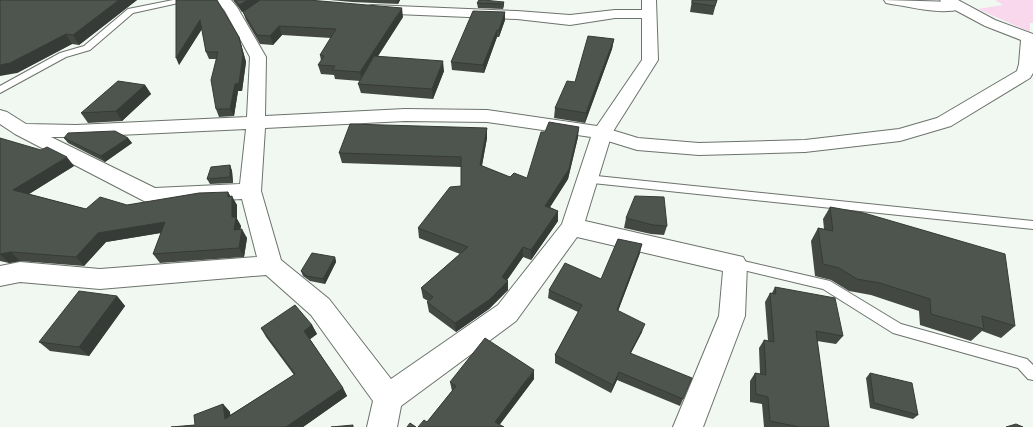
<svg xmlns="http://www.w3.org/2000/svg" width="1033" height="427" font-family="'Nunito Sans',sans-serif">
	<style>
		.green { fill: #f9d8ed }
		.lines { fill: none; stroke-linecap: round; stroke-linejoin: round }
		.lane-casing { stroke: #6c726c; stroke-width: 2 }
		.street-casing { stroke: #6c726c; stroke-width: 2 }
		.secondary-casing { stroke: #6c726c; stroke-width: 2 }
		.lane { fill: #fff; fill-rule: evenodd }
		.street { fill: #fff; fill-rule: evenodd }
		.secondary { fill: #fff; fill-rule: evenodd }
		.wall { fill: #434843 }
		.shaded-wall { fill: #373b37 }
		.building { fill: #4e544e; stroke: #373b37 }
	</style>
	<rect width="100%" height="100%" fill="#f0f8f1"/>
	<path class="green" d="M995,0H1033V23H1030V32L978,9L1003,5Z"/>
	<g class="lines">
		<defs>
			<path id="lane" d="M173,0H187L183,2L133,13L90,50L66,57L0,93V86L60,53L84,46L128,9Z
				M587,175L1033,221V229L583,182L582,179L583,176Z
				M735,259L830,281L901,324L1027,359L1033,365V380L1028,379L1018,368L893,333L823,289L731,267L729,264L731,261Z"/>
			<path id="street" d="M216,0H231L237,7L266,57L265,116L405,109L487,110L597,126L642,60V18H615L570,25L517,19L372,13L367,12L365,9L367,6L372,5L517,11L570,15L615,10H642V0H656L658,60L612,133L585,221L743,257L747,264L745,316L703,427H673L719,316L723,271L577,237L516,321L401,406L397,427H367L373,401L311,315L266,275L100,289L20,282L0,286V266L20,262L100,269L257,257L242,199L152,204L144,201L15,134L0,124V110L7,112L26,124L76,125L247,117L250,57L225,11ZM405,121L487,122L591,137L562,224L498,305L391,379L329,299L281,260L261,191L265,128ZM246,129L240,184L155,188L51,137H76Z
				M884,0L956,2L961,3L963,6L961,9C939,15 913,7 891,4L886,3Z"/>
			<path id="secondary" d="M940,0H958L995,20L1033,34V73L1030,78L951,126L900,141L805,152L699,155L637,150L595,137L592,133L595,129L602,127L638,138L699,143L805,140L899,129L937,118L1017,71L1019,64L1021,40L985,26L942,3Z"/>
		</defs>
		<use href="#lane" class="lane-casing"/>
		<use href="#street" class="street-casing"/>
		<use href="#secondary" class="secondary-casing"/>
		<use href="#lane" class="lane"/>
		<use href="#street" class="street"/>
		<use href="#secondary" class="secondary"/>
	</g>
	<path class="wall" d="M0,0H137L79,45L72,44L17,73Z
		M176,0L239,37L241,44L246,62L242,91H238L234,116L219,117L216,109V59H209L206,52L202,29L179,65Z
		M233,0H309L403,17L378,56L444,71L433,99L361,93L358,84L360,81L335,79L334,75L321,74L318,65L321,61L320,55L331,38L282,35L273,45L260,44L246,20L243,12L248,9L242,12Z
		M330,0H400L398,4L352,2Z
		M692,0H717L713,15L690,12Z
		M504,2V6L503,9L478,8L477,3Z
		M505,12V20L499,37H497L484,73L452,70L451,62Z
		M614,39L612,49L585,123L554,118L555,108L575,82Z
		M145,85L151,94L122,121L88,123L81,113Z
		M487,128V138L482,166L510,177L527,178L578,137L568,179L550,207L558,211V221L531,260L523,257L507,280L508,281V290L489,309L456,332L429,312L427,302L428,301L423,298L421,288L460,254L419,238L418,228L461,186V167L342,163L339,153Z
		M0,138L74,166L29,194L86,209L127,205L228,192L231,197L237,205V219L241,226L240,229L247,238L244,257L160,263L153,254L161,233L106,242L84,266L20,261L9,263L0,261Z
		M64,138H128L132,143L105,162L68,143Z
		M230,165L232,171L233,183L210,184L207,179Z
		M830,207L1015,326L1001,338L982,331L971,341L920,325L919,311L871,295L849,291L831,280L815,276L811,241L818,228L824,229L823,219Z
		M626,218L667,226L664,235L651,234L624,228Z
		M640,253L618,311L642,332L631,353L683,399L680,406L617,380L611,393L555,363V355L578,312L548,298L549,290L601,279Z
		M335,257L336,262L325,284L310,281L303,276L301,271Z
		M775,287L843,336L836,344L817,341L829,427H764L762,404L750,402V381L755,373L760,374L759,348L764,340L768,341L765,302L770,293H772Z
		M117,296L125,306L89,356L50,351L39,342Z
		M312,325L317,334L310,339L343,388L347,396L303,427H171L195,425L223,404L230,412V415L294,375L266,337L261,328Z
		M870,373L918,415L913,419L870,408L866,378Z
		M534,379L499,425L427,422L452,391L450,382Z"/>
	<path class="shaded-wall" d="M119,0H137L79,45L73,35Z
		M248,0H262L242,12L239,5Z
		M397,0H400L398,4Z
		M402,8L403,17L362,81L360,72Z
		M505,12V20L499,37V30Z
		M200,20L203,27L179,65L176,58Z
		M279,26L282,35L273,45L270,36Z
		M497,30V37L484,73L483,65Z
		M66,34L72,44L17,73L0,76V65Z
		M239,37L241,44L246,62L242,91H238L234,116L230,109L235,84Z
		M614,39L612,49L585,123L586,113Z
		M443,61L444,71L433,99L432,89Z
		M145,85L151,94L122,121L116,111Z
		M579,127L578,137L568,179L545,215V206Z
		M487,128V138L480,175V165Z
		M128,138L132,143L105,162L101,156Z
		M67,157L74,166L21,199L13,190Z
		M230,165L232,171L233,183L230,177Z
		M228,192L232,200V196L237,205V219L241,226L239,239L234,230L228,197Z
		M558,211V221L531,260V250Z
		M165,222L172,231L106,242L84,266L76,257L98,233Z
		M242,229L247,238L244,257L239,248Z
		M642,244L640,253L615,319L617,310Z
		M523,247V257L503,286L508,281V290L489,309L456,332L455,323L502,277Z
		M11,252L20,261L9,263L0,254Z
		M335,257L336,262L325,284L323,279Z
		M117,296L125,306L89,356L79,347Z
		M645,324L642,332L627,360L630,353Z
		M312,325L317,334L309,340L304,331Z
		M534,370V379L498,427L495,422Z
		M619,372L617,380L611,393L613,385Z
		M343,388L347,396L303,427H286Z
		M223,404L230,412L232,427L225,419Z"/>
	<path class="building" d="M0,0H119L73,35L66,34L10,63L0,65Z
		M176,0H217L239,37L243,55L239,83L235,84L230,109H216L211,80L218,52H206L200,20L176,58Z
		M235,0H248L239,5Z
		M260,0H309L402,8L360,72L332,70L335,66L318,65L324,56L320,55L336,29L279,26L270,36L257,35L243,12Z
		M479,0H483L504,2L503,4L477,3Z
		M692,0H717L715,6L692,3Z
		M473,11L505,12L499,30H497L483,65L451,62Z
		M588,36L614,39L586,113L555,108L567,81L575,82Z
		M374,56L443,61L432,89L358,84Z
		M118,81L145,85L116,111L81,113Z
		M549,122L579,127L569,169L545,206L558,211L531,250L523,247L502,277L508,281L489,300L455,323L427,302L433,297L421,288L468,247L418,228L450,187L461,186V157L339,153L350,124L487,128L480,165L510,177L514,173L527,178L541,132H545Z
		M115,131L128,138L101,156L64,138L68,133Z
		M0,138L41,150L47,147L67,157L13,190L86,209L100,197L127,205L199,193L228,192V197L232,196V217H236L234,230L242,229L239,248L153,254L165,222L98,233L76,257L11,252L0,254Z
		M230,165V177L207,179L211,167Z
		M635,196L664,197L667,226L653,225L626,218Z
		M830,207L864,213L1005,254L1015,326L982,316L984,329L931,314L930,299L880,283L857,279L839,268L823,264L818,228L833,231Z
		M618,239L642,244L617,310L645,324L630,353L692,378L683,399L619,372L613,385L555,355L582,305L549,290L565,263L601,279Z
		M312,253L335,257L323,279L307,276L301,271Z
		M775,287L835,298L843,336L816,331L829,427H799L770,421L768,397L756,394L755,373L766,375L764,340L774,342L770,293L776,294Z
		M79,291L117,296L79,347L39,342Z
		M295,305L312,325L304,331L343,388L286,427H171L195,425L194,415L223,404L225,419L295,374L261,328Z
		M485,338L534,370L495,422L504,427H418L424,420L427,422L456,386L450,382Z
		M870,373L912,383L918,415L874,403Z
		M410,423L416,427H407Z
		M1016,424L1023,427H1006Z
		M353,425V427H331Z"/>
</svg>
